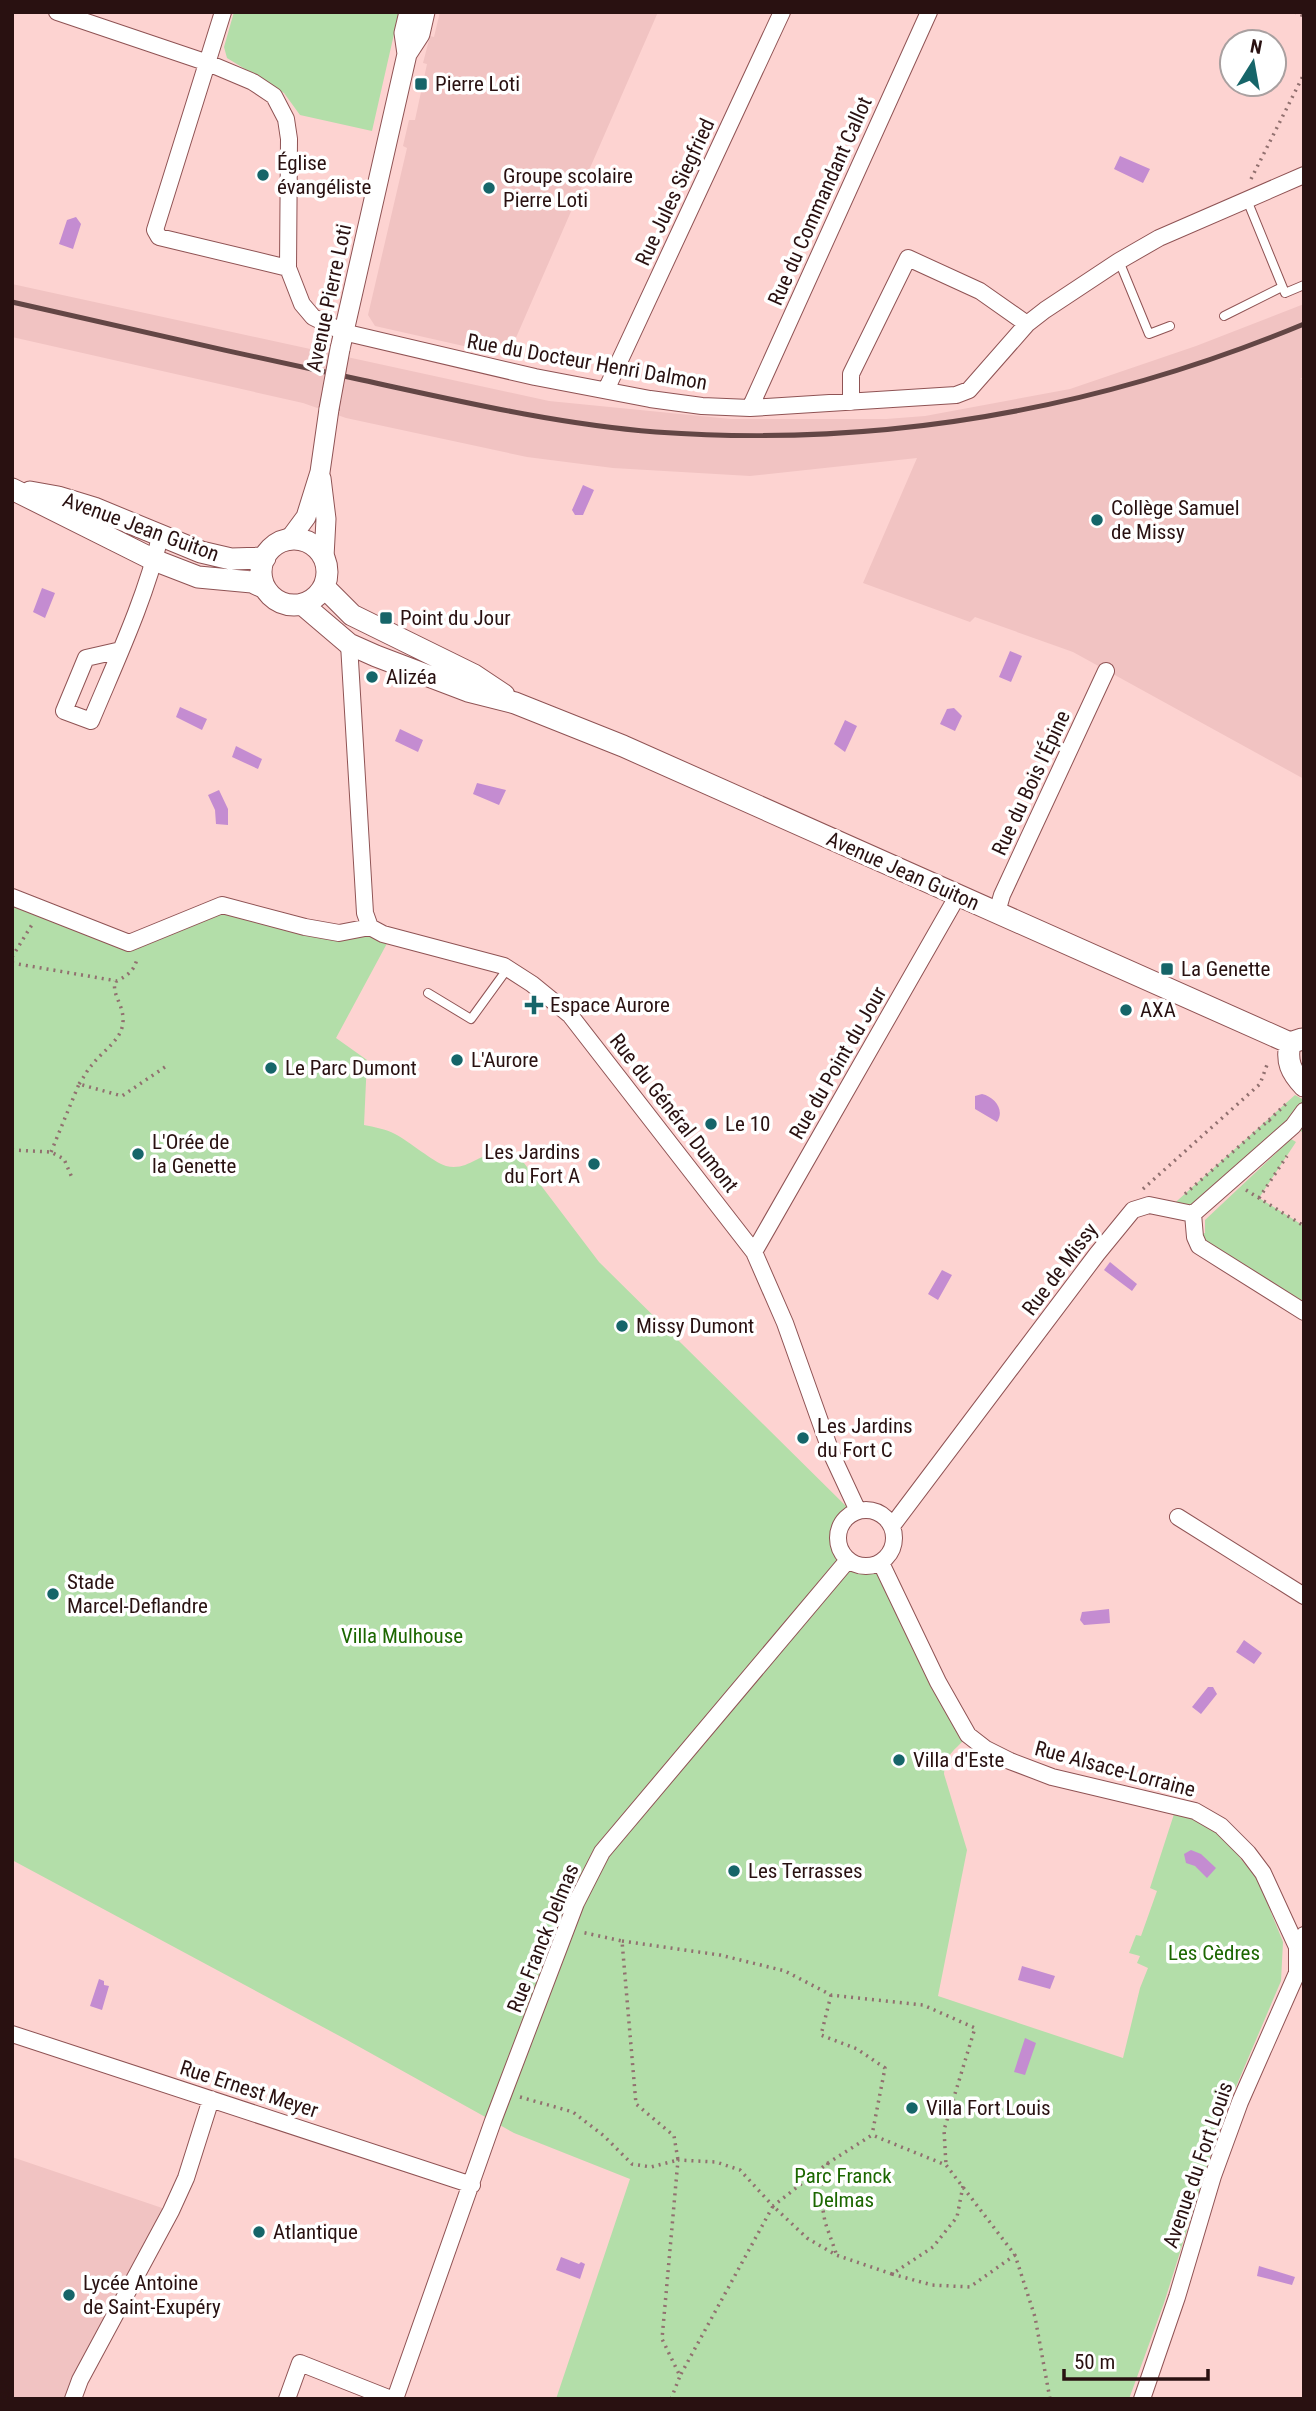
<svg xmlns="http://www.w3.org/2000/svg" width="1316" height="2411" font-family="'Roboto Condensed',sans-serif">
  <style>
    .built { fill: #f1c3c2 }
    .green { fill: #b3dea9 }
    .water { fill: #c48cd1 }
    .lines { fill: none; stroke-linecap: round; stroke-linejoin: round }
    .service-casing { stroke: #8f5354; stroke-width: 10 }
    .minor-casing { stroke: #8f5354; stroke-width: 18 }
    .tertiary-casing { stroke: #8f5354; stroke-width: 21 }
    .secondary-casing { stroke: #8f5354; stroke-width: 23 }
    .path { stroke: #91706f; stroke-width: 3.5; stroke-dasharray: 2 5; stroke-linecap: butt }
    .service { stroke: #fff; stroke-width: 8 }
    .minor { stroke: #fff; stroke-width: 16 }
    .tertiary { stroke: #fff; stroke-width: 19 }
    .secondary { stroke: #fff; stroke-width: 21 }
    .rail { stroke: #634645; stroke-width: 5 }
    .tertiary-bridge-casing { stroke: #8f5354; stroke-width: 21; stroke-linecap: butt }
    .tertiary-bridge { stroke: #fff; stroke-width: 19 }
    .poi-dot { fill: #166569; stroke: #fff; stroke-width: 2.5 }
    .labels { text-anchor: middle; stroke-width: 7; stroke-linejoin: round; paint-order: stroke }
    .poi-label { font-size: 21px; fill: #291111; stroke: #fff; text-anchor: start }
    .street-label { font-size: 21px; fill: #291111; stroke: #fff }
    .park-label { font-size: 21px; fill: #1c6700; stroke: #fff }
  </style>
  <rect width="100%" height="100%" fill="#fdd3d1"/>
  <path class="built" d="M440 12H658L508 356 375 326 368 315 407 148 403 146 409 120H415L427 64 423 63 430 36 434 37Z
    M12 284 549 401 731 419H886L925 416 1070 389 1196 346 1304 304V377L1300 379 1304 380V779L1073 652 975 617 970 622 863 583 917 458 750 476 613 468 527 457 346 418 303 403 12 337Z
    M12 2157 171 2211 73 2399H12Z"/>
  <path class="green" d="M234 12H399L372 131 300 115 284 93 227 58 224 47Z
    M20 900 129 942 222 905 391 936 336 1038 367 1060 364 1125C374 1127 386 1129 395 1134 409 1141 433 1162 446 1166 476 1173 484 1137 524 1163L599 1262 853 1513C821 1534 845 1576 881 1563L968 1735C956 1751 946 1751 944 1774L967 1850 938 1996 1123 2058 1140 1988 1148 1968 1137 1963 1140 1956 1129 1953 1136 1935 1141 1936 1157 1891 1150 1888 1175 1811 1198 1818 1220 1833 1258 1880 1283 1942 1281 1981 1221 2122 1164 2303 1129 2399H556L630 2179 514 2133 347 2040 12 1860V908Z
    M1295 1095 1304 1100V1133L1293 1127 1193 1214 1168 1209Z
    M1291 1139 1296 1142 1259 1198 1304 1226V1312L1195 1237 1205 1233V1220Z"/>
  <path class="water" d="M1120 156 1150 169 1143 183 1114 169Z
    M76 217 81 224 73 249 59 244 67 220Z
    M583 485 594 490 583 515H575L572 510Z
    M42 588 55 593 45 618 33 612Z
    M1010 651 1022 656 1011 682 999 677Z
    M180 707 207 719 202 730 176 717Z
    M954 708 962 716 955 731 940 724 947 709Z
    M845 720 857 726 845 752 834 744Z
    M400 729 423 740 418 752 395 741Z
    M236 746 262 759 258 769 232 757Z
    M477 783 506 790 499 805 473 794Z
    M219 790 228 809V825L216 824 215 810 208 795Z
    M982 1094C995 1097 1005 1110 997 1122L975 1109V1096Z
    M1110 1262 1137 1284 1132 1291 1104 1270Z
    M942 1270 952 1275 938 1300 928 1294Z
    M1109 1609 1110 1623 1084 1625 1080 1620 1082 1612Z
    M1244 1640 1262 1653 1254 1664 1236 1652Z
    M1208 1687H1213L1217 1694 1201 1714 1192 1707Z
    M1191 1850 1201 1854 1216 1868 1207 1878 1195 1866 1186 1863 1184 1854Z
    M1022 1966 1055 1976 1050 1989 1018 1980Z
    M99 1979 104 1981V1985L109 1986 102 2010 90 2006Z
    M1025 2038 1036 2043 1025 2075 1014 2072Z
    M561 2257 579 2264 581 2262 585 2264 580 2279 556 2270Z
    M1259 2266 1295 2277 1292 2285 1257 2276Z"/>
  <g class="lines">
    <g class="service-casing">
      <path id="service" d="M1247 200 1285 293 1304 285
        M1119 261 1149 334 1170 326
        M1224 316 1282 287
        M428 993 471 1019 508 968"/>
    </g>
    <g class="minor-casing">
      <path id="minor" d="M57 12 208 63 253 82 274 96 286 119 289 139 288 268 302 304 313 317 343 332 535 377 650 399 702 406 750 408 956 395 969 390 1027 324 1045 310 1119 261 1159 238 1304 175
        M223 12 155 230 159 237 288 268
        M606 390 782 12
        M851 402V374L908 258 980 291 1027 324
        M750 408 929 12
        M349 644 365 913 370 927 383 934 504 966 532 984 570 1015 754 1252 785 1323 832 1455 858 1511
        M121 650 86 658 64 711 91 721C116 661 145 600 160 537
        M12 897 129 943 222 905 305 927 339 933 370 927
        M997 912 1002 895 1106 671
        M1193 1214 1195 1237 1199 1246 1304 1312
        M1193 1214 1293 1126 1304 1111
        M754 1252 958 895
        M838 1538a28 28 0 1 1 56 0a28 28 0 1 1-56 0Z
        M1178 1517 1304 1596
        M892 1526 1097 1254 1133 1210 1149 1205 1193 1214
        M881 1563 938 1682 968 1735 986 1749 1010 1761 1052 1777 1195 1811 1221 1826 1248 1853 1263 1873 1297 1947 1304 1956
        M12 2034 472 2185
        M73 2399 80 2380 171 2211 186 2178 211 2099
        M287 2399 300 2363 391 2399
        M395 2399 493 2121 576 1903 602 1852 848 1560
        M1142 2399 1177 2297 1213 2176 1240 2102 1297 1973V1947L1304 1935"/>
    </g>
    <g class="tertiary-casing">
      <path id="tertiary" d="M407 54 404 33 409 12
        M340 349 407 54 420 34 425 12
        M321 478 326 519 324 557
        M289 540 306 517 320 472 329 409"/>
    </g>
    <g class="secondary-casing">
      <path id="secondary" d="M12 489 154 560 198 577 252 582 265 588
        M30 492 58 497 94 508 201 552 231 559 265 558
        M261 572a33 33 0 1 1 66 0a33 33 0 1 1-66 0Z
        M324 587 352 615 474 675 504 695
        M302 604 349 644 376 656 468 691 515 703 623 746 1290 1043
        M1302 1039 1290 1043C1286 1062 1291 1072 1304 1086"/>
    </g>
    <path class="path" d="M1294 12 1304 16
      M1251 179 1304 74
      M12 957 33 923
      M12 963 117 981C128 975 135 970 137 958
      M79 1084C84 1077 87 1070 92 1065 103 1050 124 1039 123 1019 123 1004 112 995 115 981
      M1269 1120 1288 1102
      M12 1150 51 1152 64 1159 73 1180
      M51 1152 79 1084 122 1096 165 1067
      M1143 1189 1260 1084 1268 1062
      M1246 1190 1304 1226
      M1185 1194 1269 1120 1271 1122
      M1259 1198 1287 1156
      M622 1941 720 1955 785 1971 831 1995 923 2005 975 2028 944 2130 946 2165
      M831 1995 821 2035 857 2049 885 2068 872 2135
      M520 2097 573 2112 604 2136 632 2164 651 2167 678 2160 674 2136 636 2104 622 1941 581 1932
      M828 2163 820 2192 825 2222 836 2253
      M892 2274 932 2285 970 2287 1015 2255
      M681 2374 773 2206 807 2238 836 2255 892 2274 933 2247 957 2217 963 2186
      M671 2399 680 2376 662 2339 678 2160 716 2162 740 2170 773 2206 828 2163 872 2135 946 2165 1015 2255 1035 2317 1050 2399"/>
    <use href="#service" class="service"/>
    <use href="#minor" class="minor"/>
    <use href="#tertiary" class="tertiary"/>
    <use href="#secondary" class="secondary"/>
    <path class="rail" d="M12 302C129 329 245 355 362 380 459 401 556 424 656 432 879 448 1097 410 1304 324"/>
    <g class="tertiary-bridge-casing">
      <path id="tertiary-bridge" d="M329 409 340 349"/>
    </g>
    <use href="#tertiary-bridge" class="tertiary-bridge"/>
  </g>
  <g class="poi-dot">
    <rect x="414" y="77" width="14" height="14" rx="3.5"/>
    <circle cx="263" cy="175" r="7"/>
    <circle cx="489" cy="188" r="7"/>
    <circle cx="1097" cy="520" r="7"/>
    <rect x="379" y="611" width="14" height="14" rx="3.5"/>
    <circle cx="372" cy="677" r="7"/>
    <rect x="1160" y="962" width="14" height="14" rx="3.5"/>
    <path d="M530.5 994.5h7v7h7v7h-7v7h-7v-7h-7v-7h7z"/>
    <circle cx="1126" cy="1010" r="7"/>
    <circle cx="457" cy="1060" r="7"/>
    <circle cx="271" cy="1068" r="7"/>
    <circle cx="711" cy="1124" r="7"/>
    <circle cx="138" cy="1154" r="7"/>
    <circle cx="594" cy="1164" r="7"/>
    <circle cx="622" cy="1326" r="7"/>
    <circle cx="803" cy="1438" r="7"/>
    <circle cx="53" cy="1594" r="7"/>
    <circle cx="899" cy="1760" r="7"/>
    <circle cx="734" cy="1871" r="7"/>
    <circle cx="912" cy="2108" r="7"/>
    <circle cx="259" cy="2232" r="7"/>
    <circle cx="69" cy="2295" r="7"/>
  </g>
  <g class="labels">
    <g class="poi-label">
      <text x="435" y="91">Pierre Loti</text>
      <text x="277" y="170">Église<tspan x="277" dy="24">évangéliste</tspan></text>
      <text x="503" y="183">Groupe scolaire<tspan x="503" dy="24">Pierre Loti</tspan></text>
      <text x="1111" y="515">Collège Samuel<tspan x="1111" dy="24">de Missy</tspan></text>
      <text x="400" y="625">Point du Jour</text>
      <text x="386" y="684">Alizéa</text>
      <text x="1181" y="976">La Genette</text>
      <text x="550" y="1012">Espace Aurore</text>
      <text x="1140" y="1017">AXA</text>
      <text x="471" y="1067">L'Aurore</text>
      <text x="285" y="1075">Le Parc Dumont</text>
      <text x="725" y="1131">Le 10</text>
      <text x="152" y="1149">L'Orée de<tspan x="152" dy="24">la Genette</tspan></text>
      <text x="580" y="1159" text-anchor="end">Les Jardins<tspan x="580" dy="24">du Fort A</tspan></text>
      <text x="636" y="1333">Missy Dumont</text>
      <text x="817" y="1433">Les Jardins<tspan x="817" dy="24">du Fort C</tspan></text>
      <text x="67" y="1589">Stade<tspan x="67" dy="24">Marcel-Deflandre</tspan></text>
      <text x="913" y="1767">Villa d'Este</text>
      <text x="748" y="1878">Les Terrasses</text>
      <text x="926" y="2115">Villa Fort Louis</text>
      <text x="273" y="2239">Atlantique</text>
      <text x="83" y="2290">Lycée Antoine<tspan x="83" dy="24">de Saint-Exupéry</tspan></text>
    </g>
    <g class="street-label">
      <text transform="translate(675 192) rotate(-65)" y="7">Rue Jules Siegfried</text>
      <text transform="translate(820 201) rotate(-66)" y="7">Rue du Commandant Callot</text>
      <text transform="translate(329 298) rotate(-78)" y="7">Avenue Pierre Loti</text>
      <text transform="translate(587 362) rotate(10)" y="7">Rue du Docteur Henri Dalmon</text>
      <text transform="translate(141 527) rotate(20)" y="7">Avenue Jean Guiton</text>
      <text transform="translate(1031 783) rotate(-65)" y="7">Rue du Bois l'Épine</text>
      <text transform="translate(903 871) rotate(24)" y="7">Avenue Jean Guiton</text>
      <text transform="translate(838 1063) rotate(-60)" y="7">Rue du Point du Jour</text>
      <text transform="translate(674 1113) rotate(52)" y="7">Rue du Général Dumont</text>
      <text transform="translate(1060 1269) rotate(-53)" y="7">Rue de Missy</text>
      <text transform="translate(1115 1769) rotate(15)" y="7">Rue Alsace-Lorraine</text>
      <text transform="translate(543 1938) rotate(-68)" y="7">Rue Franck Delmas</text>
      <text transform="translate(249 2089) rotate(18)" y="7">Rue Ernest Meyer</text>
      <text transform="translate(1198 2165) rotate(-71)" y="7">Avenue du Fort Louis</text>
    </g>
    <g class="park-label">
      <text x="402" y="1643">Villa Mulhouse</text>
      <text x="1214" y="1960">Les Cèdres</text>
      <text x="843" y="2183">Parc Franck<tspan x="843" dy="24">Delmas</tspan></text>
    </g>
  </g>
  <rect width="1316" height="2411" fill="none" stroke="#291111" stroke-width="28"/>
  <g transform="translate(1253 63) rotate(11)"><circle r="33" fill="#ffffff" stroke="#a9a0a0" stroke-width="2"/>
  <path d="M0-5L12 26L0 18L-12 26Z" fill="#166569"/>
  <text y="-10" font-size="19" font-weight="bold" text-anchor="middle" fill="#291111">N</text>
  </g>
  <path d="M1064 2369v10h144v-10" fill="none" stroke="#291111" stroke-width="3.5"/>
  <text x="1074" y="2369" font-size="21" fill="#291111" stroke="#ffffff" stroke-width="5" paint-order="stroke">50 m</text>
</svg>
